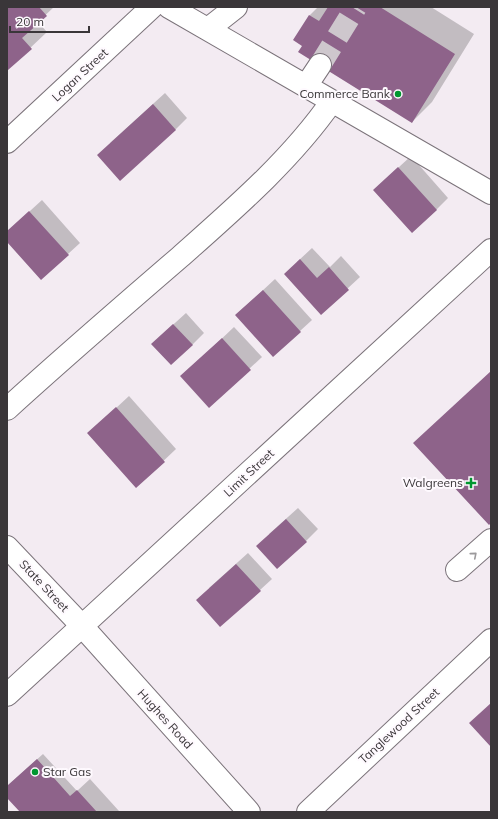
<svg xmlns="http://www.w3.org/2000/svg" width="498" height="819" font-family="Mulish,sans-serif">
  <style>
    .shadow { fill: #0003 }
    .building { fill: #8e638a }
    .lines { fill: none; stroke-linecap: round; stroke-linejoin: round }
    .minor-tunnel { stroke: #cec7cd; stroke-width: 22; stroke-dasharray: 22 11; stroke-linecap: butt }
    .minor-casing { stroke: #7b737a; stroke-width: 24 }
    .minor { stroke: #fff; stroke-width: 22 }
    .oneway { stroke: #9c9a9c }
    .poi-dot { fill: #009730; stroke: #fef9fe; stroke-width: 1.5 }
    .labels { text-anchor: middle; stroke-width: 4; stroke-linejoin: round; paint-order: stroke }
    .street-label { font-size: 12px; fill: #3a3639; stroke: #fef9fe }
    .poi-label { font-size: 12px; fill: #3a3639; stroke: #fef9fe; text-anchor: end }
  </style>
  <rect width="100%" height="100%" fill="#f3ebf2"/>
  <path class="shadow" d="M7 7H54L38 22 47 32 8 69Z
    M318 7H431L474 34 432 102 412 122 295 40 310 15Z
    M165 93 187 118 175 130 110 143Z
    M411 156 448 198 436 210 386 179Z
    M42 200 80 243 68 254 7 241V232Z
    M312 248 330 267 341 256 360 277 321 313 297 262Z
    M275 279 312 320 300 331 236 315Z
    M186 313 204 333 192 345 165 332Z
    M234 327 262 357 209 406 194 365Z
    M129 396 176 449 137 486 101 422Z
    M298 508 318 529 306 541 269 534Z
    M248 553 272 579 260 590 209 588Z
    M43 754 77 791 90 779 119 811 21 812 7 796V786Z"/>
  <path class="building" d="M7 7H39L47 16 22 38 32 49 8 70Z
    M328 7H380L455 54 412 123 298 52 302 46 293 40 309 15 319 21Z
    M153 104 176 130 120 181 97 155Z
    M398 167 437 210 412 233 373 190Z
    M29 211 69 255 41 280 7 242V231Z
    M300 259 317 278 329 267 349 290 321 315 284 274Z
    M263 290 301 332 273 357 235 315Z
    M173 324 193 345 171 365 151 344Z
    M222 338 251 370 209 408 180 376Z
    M491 371V523L489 525 413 443Z
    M116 407 165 462 136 488 87 433Z
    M286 519 307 542 277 569 256 546Z
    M236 564 261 591 220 627 196 600Z
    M491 703V747L469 723Z
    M37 759 70 796 77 790 97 812H20L7 798V786Z"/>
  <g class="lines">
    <path class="minor-tunnel" d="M320 65 356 7"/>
    <g class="minor-casing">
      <path id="minor" d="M169 7 491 193
        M208 29 236 7
        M306 86 320 65
        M7 142 152 7
        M7 409C64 357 122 307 180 257 234 209 291 160 332 101
        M7 547 82 626 249 812
        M457 570 491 540
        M7 695 491 250
        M308 812 491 640"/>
    </g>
    <use href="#minor" class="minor"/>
  </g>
  <defs><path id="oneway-chevron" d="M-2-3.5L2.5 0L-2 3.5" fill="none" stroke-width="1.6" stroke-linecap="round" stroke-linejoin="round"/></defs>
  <use class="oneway" href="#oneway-chevron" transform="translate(474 555) rotate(-41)"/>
  <g class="poi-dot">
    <circle cx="398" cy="94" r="4"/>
    <path d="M469 477h4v4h4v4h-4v4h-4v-4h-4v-4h4z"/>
    <circle cx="35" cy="772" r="4"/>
  </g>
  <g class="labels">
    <g class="street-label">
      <text transform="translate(80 75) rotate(-43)" y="4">Logan Street</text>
      <text transform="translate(249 473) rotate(-43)" y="4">Limit Street</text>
      <text transform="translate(44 586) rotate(47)" y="4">State Street</text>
      <text transform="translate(165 719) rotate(48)" y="4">Hughes Road</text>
      <text transform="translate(399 726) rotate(-43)" y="4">Tanglewood Street</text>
    </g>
    <g class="poi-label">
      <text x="390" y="98">Commerce Bank</text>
      <text x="463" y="487">Walgreens</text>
      <text x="43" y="776" text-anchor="start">Star Gas</text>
    </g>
  </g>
  <rect width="498" height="819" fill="none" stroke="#3a3639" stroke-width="16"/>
  <path d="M10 26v6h79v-6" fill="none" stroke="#3a3639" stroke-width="2"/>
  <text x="16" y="26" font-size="12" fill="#3a3639" stroke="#fef9fe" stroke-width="3" paint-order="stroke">20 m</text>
</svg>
